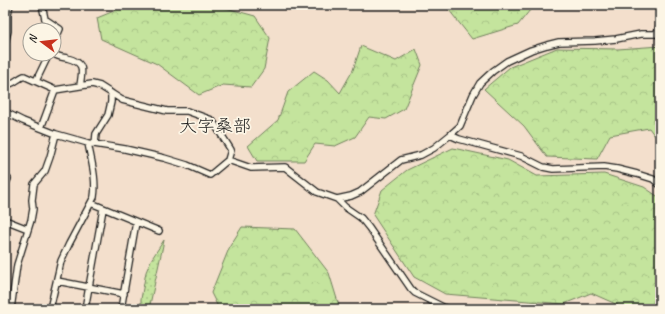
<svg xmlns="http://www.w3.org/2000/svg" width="665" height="314" font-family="Caveat,'Klee One',sans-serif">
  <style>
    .forest { fill: url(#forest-crowns); stroke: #70805c }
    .park { fill: url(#park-dots); stroke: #70805c }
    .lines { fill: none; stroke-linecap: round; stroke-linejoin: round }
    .minor-casing { stroke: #1c1c1c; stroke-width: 8 }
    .minor { stroke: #fcf5e5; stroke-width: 5.5 }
    .labels { text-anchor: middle; stroke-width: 3.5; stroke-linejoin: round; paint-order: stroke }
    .quarter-label { font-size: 18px; fill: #1c1c1c; stroke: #fcf5e5 }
  </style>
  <defs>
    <pattern id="forest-crowns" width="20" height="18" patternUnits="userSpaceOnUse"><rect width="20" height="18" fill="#c4e49d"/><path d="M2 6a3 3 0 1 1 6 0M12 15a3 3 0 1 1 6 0" fill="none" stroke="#a8c387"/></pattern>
    <pattern id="park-dots" width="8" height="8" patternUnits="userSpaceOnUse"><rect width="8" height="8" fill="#c4e49d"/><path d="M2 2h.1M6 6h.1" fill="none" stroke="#a8c387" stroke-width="1.8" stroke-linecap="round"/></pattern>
  </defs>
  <rect width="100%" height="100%" fill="#f3dfcc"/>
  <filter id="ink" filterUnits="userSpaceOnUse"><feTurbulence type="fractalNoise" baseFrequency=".025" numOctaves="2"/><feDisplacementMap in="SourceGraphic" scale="8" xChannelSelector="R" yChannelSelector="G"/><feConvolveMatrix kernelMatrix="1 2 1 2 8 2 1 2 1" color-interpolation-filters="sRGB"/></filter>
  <g filter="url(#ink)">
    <path class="forest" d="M117 5H215L255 16 270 38 264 69 251 87 223 85 199 95 157 64 101 39 97 18 114 11Z
      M445 5H534L518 25 472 39Z
      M361 46 396 61 416 49 422 65 404 109 386 119 369 117 355 137 335 146 315 144 304 161H257L248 146 278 120 288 92 314 71 328 80 340 93 353 70Z
      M660 46V143L649 128 610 135 597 159 547 157 524 126 484 89 510 67 557 48 618 49Z
      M453 148 508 160 537 176 604 174 644 187 660 198V309H617L618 305 591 293 564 304 445 294 414 277 373 215 382 190 407 170Z
      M242 227 295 229 329 273 340 309H220L217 305 211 293 230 246Z"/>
    <path class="park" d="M164 240 162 250 149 309H141V299L146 272 151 260Z"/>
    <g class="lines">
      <g class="minor-casing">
        <path id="minor" d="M42 5 45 19 60 29 54 43
          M656 34 660 25
          M5 43 8 31V14L10 5
          M54 54C58 57 62 57 67 58 86 63 82 70 80 86
          M5 81 10 84C16 82 19 78 24 76L55 90 92 84 100 86 122 100 167 111H187L212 120 231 150 228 160 210 175 187 165 164 158 125 149 88 143 56 134 23 121 5 112
          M36 81 49 54
          M41 128 55 90
          M450 135 459 139 521 156 543 167 553 169 604 167 617 169 637 174 653 179 660 185
          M95 144 96 134 108 115 111 102V93
          M228 160 251 168 285 167 317 192 337 199 345 207 361 218 369 228 411 289 415 293 447 309
          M5 178 8 179 5 185
          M337 199 351 196 360 192 401 160 421 155 434 148 450 135 460 126 473 95 480 83 493 71 507 61 531 50 547 45 559 42 595 41 616 39 641 34H660
          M91 203 159 231
          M5 220 28 229
          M57 281 124 294
          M11 309 17 265 31 220 33 209 32 200 34 184 45 171 50 157 56 134
          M50 309 61 261 69 244 94 197C97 179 91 160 88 143
          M85 309 103 209
          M121 309 136 222"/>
      </g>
      <use href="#minor" class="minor"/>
    </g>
  </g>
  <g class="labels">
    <g class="quarter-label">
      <text x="215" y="132">大字桑部</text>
    </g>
  </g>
  <rect width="665" height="314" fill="none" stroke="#fcf5e5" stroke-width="20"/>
  <rect x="10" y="10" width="645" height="294" fill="none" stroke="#1c1c1c" stroke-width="1.5" filter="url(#ink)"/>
  <g transform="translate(42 42) rotate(285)"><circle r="19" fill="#fcf5e5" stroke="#a29e95"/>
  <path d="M0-3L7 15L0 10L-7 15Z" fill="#c8321e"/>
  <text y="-6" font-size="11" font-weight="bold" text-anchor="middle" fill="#1c1c1c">N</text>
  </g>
</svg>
